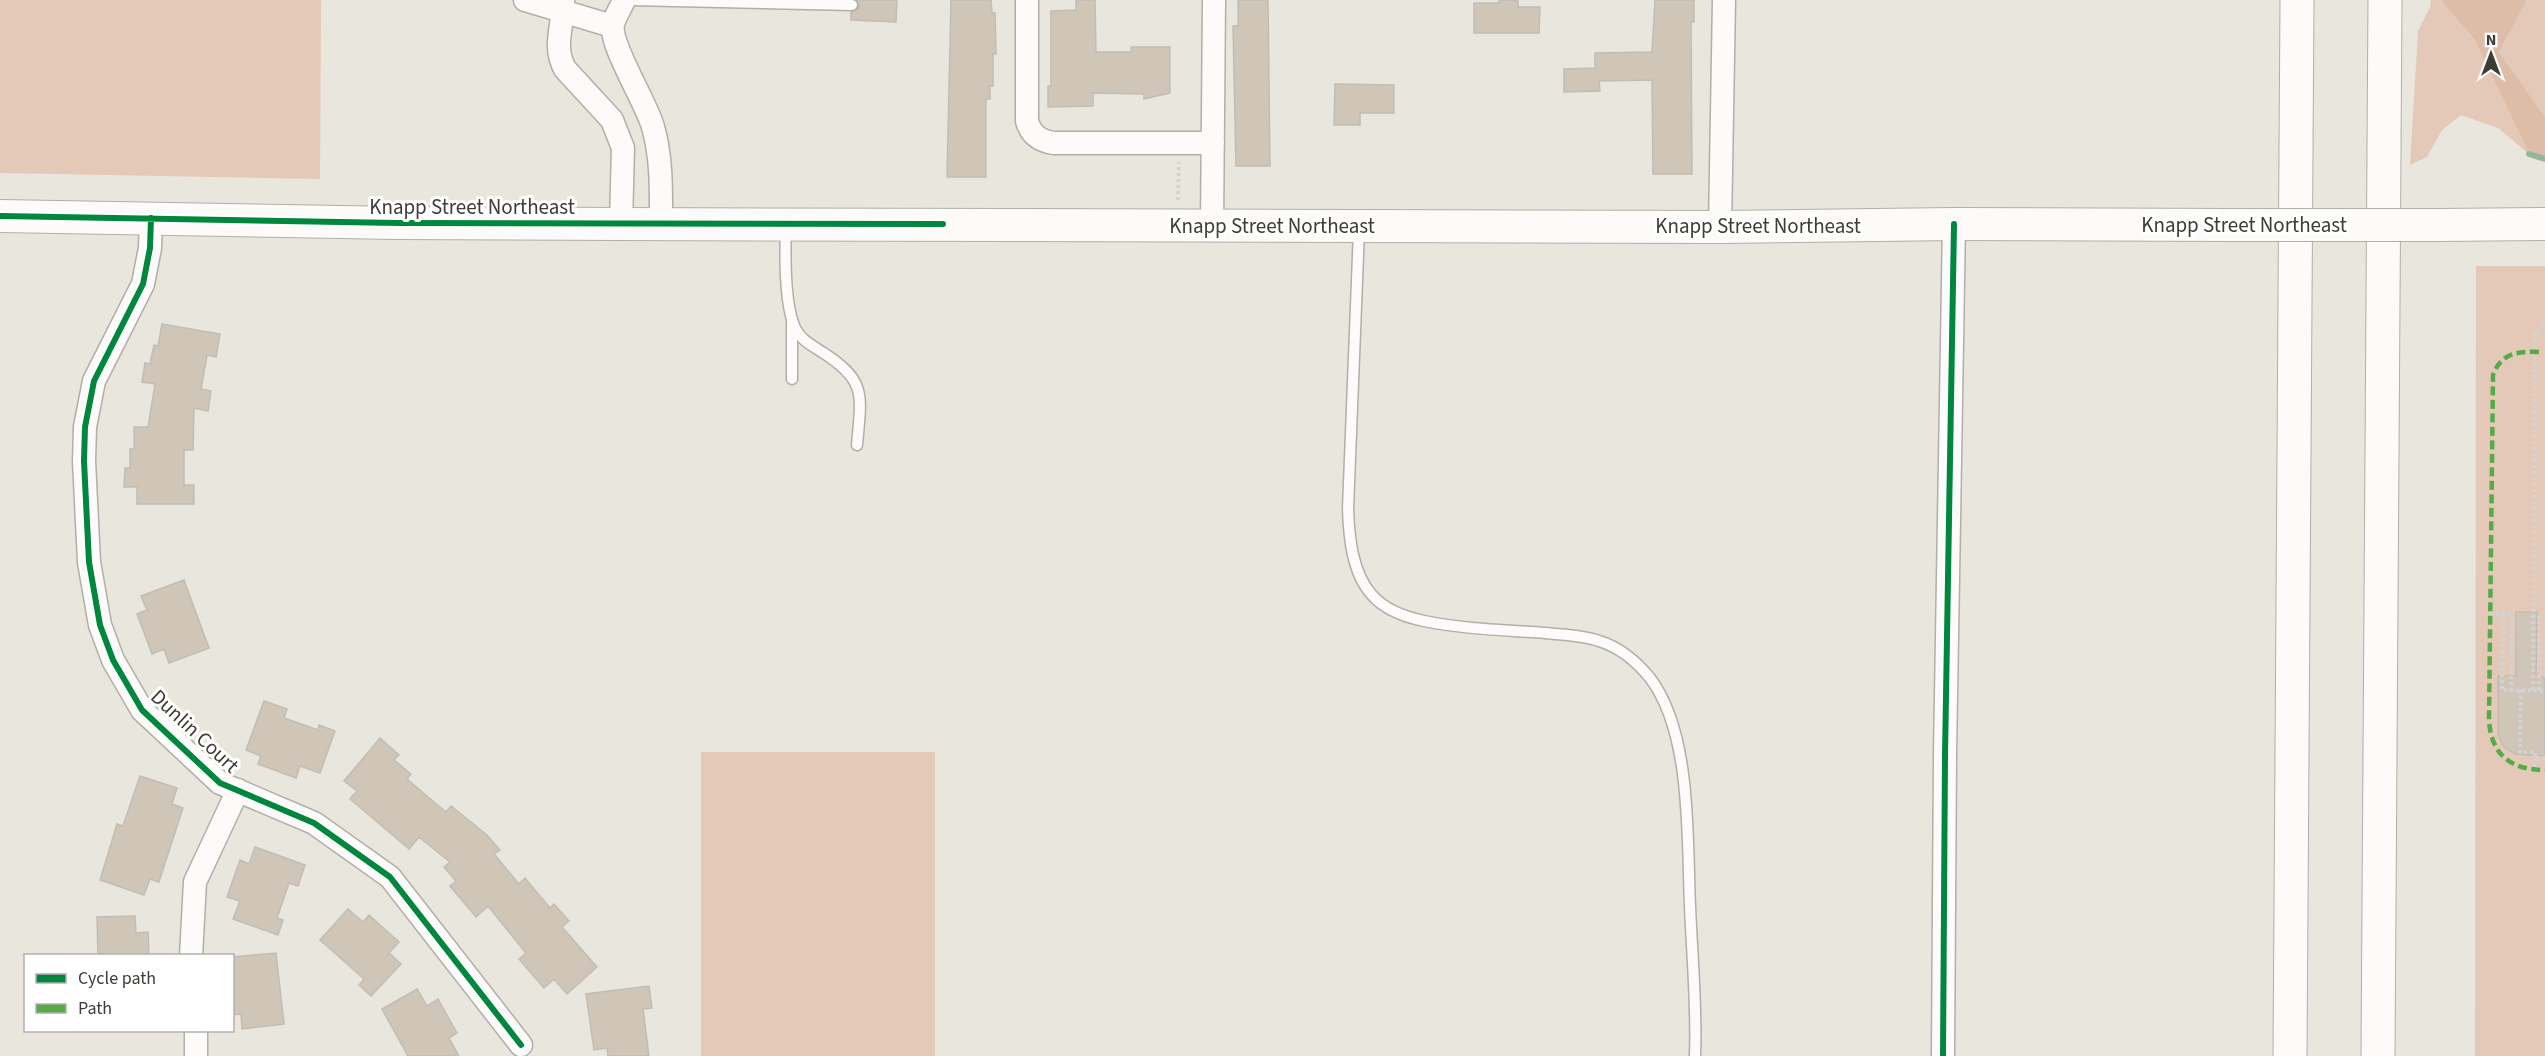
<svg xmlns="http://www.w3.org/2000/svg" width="2545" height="1056" font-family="'Source Sans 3',sans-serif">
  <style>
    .green { fill: #e4c9b8 }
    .forest { fill: #debda8 }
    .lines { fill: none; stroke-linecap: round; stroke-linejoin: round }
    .stream { stroke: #93b99a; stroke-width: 6 }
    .building { fill: #cfc6b8; stroke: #c0bdb6; stroke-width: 1.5 }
    .service-casing { stroke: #b0afa8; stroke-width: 13 }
    .minor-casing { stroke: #b0afa8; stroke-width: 25 }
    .secondary-casing { stroke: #b0afa8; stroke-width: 34 }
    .motorway-casing { stroke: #b0afa8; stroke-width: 35 }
    .path { stroke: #d4d3d1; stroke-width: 4; stroke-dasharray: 3 3; stroke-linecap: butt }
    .service { stroke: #fcfbfa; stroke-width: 10 }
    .minor { stroke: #fcfbfa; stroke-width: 22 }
    .secondary { stroke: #fcfbfa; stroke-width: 32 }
    .motorway { stroke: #fcfbfa; stroke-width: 33 }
    .secondary-bridge-casing { stroke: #b0afa8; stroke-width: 34; stroke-linecap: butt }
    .secondary-bridge { stroke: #fcfbfa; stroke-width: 32 }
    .quiet { stroke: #55ac45; stroke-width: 4.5; stroke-dasharray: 9 4.5; stroke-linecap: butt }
    .cycleway-casing { stroke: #fff; stroke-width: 10 }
    .cycleway { stroke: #00873e; stroke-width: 6 }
    .labels { text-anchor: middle; stroke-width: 6; stroke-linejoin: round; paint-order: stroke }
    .street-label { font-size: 21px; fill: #3d3c35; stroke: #fff }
  </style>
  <rect width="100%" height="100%" fill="#e8e6dd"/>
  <path class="green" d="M0 0H321L320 179 0 173Z
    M2431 0H2443V3L2475 40 2529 154 2498 128 2461 115 2442 130 2427 157 2410 165 2418 31 2430 7Z
    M2527 0H2545V117L2499 52Z
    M2476 266H2545V1056H2475Z
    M701 752H935V1056H701Z"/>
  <path class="forest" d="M2443 0H2527L2499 52 2545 117V159L2529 154 2475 40 2443 3Z"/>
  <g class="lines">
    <path class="stream" d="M2529 154 2545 159"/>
  </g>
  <path class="building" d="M857 0H897L896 22 851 20V12L859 8Z
    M951 0H991L992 13H995L996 54H993V86H990V99H986V177H947Z
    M1076 0H1095L1096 52H1131V47H1170V93L1144 99V94L1093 93V106L1048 107V86H1051V11L1076 10Z
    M1238 0H1268L1270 166H1236L1233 26H1238Z
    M1499 0H1518V7H1540L1539 33H1474V3H1499Z
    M1655 0H1694V22H1691L1692 174H1653L1652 80 1599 81 1600 91 1564 92V69L1595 68V53L1652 52Z
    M1335 84 1394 85V113H1360V125H1334Z
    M162 324 220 334 216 357 207 355 201 389 211 391 208 411 194 408 193 450H184V485H194V504H137V487H124L125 468H130V449H134V427H148L155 384 142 382 145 363 150 364 154 345 158 346Z
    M184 580 209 648 169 663 164 649 152 654 137 614 147 610 141 596Z
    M2516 612H2537L2536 676 2545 678V756L2515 754 2504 747 2498 734V676H2516Z
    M264 701 287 709 284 718 318 730 319 725 335 731 320 773 300 766 296 778 258 764 261 756 246 750Z
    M380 738 399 755 394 760 411 774 407 779 446 812 451 806 487 835 500 850 494 854 519 884 525 878 550 908 554 904 569 921 562 927 597 967 567 994 554 979 544 988 519 959 526 953 488 906 476 917 450 886 456 881 444 867 450 862 419 837 409 849 350 799 357 791 344 781Z
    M140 776 177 788 172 804 183 808 159 882 150 879 144 895 100 880 117 824 123 826Z
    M255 847 305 865 298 886 289 883 277 918 283 920 278 935 233 919 240 901 227 897 240 860 249 864Z
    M348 909 363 922 369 915 399 942 389 953 401 964 371 996 359 985 364 979 320 940Z
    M135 916 136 933 148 932 149 956H98L97 917Z
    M276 953 284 1024 242 1029 241 1014 232 1015V957Z
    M649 986 652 1008 643 1009 649 1056H608L607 1048 594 1050 586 994Z
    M417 989 427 1006 438 999 457 1033 449 1038 459 1056H408L382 1009Z"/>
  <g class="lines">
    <g class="service-casing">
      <path id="service" d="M630 0 852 5
        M786 227C785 254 784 303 795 328 800 339 811 345 822 352 868 381 861 396 857 445
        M1359 230 1348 509C1349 537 1352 573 1372 595 1384 609 1405 617 1424 621 1463 629 1505 630 1545 633 1563 635 1582 635 1599 641 1619 647 1637 662 1650 678 1692 733 1687 839 1690 906 1692 956 1697 1006 1695 1056
        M792 379V322"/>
    </g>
    <g class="minor-casing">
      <path id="minor" d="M525 0 612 26
        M563 0C564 25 552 46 565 69L612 120 623 148 621 224
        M624 0C621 8 614 17 613 25 609 44 647 104 653 127 662 158 661 192 661 224
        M1027 0V121C1031 135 1040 141 1054 143H1213
        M151 218 150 248 143 284 94 381 85 427 84 461 89 562 100 625 113 660 142 710 220 783 314 823 390 877 521 1045
        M1212 226 1214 0
        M1720 227 1724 0
        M191 956 195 882 238 790
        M196 1030V1056
        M1943 1056 1945 755 1954 224"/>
    </g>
    <g class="secondary-casing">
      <path id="secondary" d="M0 216 398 223 621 224 1720 227 1954 224 2235 225
        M2439 225 2545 224"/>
    </g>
    <g class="motorway-casing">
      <path id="motorway" d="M2290 1056 2297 0
        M2378 1056 2385 0"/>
    </g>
    <path class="path" d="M1178 200 1179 162
      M2490 614H2512L2511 690
      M2503 614 2502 690 2545 691
      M2521 690 2520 752H2535V758H2545
      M2533 690 2535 334 2545 324
      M2539 690V616
      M2535 758V770"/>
    <use href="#service" class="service"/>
    <use href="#minor" class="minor"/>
    <use href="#secondary" class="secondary"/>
    <use href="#motorway" class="motorway"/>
    <g class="secondary-bridge-casing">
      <path id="secondary-bridge" d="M2235 225H2439"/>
    </g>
    <use href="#secondary-bridge" class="secondary-bridge"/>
    <path class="quiet" d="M2539 352C2518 351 2501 353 2493 375L2489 720C2491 755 2511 770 2545 770"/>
    <g class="cycleway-casing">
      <path id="cycleway" d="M0 216 398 223 943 224
        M151 218 150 248 143 284 94 381 85 427 84 461 89 562 100 625 113 660 142 710 220 783 314 823 390 877 521 1045
        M1943 1056 1945 755 1954 224"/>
    </g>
    <use href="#cycleway" class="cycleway"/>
  </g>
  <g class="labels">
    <g class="street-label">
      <text x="472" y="214">Knapp Street Northeast</text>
      <text x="2244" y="232">Knapp Street Northeast</text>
      <text x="1272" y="233">Knapp Street Northeast</text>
      <text x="1758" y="233">Knapp Street Northeast</text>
      <text transform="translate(195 731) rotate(43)" y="7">Dunlin Court</text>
    </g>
  </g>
  <rect x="24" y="954" width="210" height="78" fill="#ffffff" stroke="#b1b1ae" stroke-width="1.5"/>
  <rect x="36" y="974" width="30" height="9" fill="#00873e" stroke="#b1b1ae" stroke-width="1.5"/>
  <text x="78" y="984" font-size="18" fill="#3d3c35">Cycle path</text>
  <rect x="36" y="1004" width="30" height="9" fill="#55ac45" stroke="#b1b1ae" stroke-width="1.5"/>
  <text x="78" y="1014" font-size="18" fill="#3d3c35">Path</text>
  <g transform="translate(2491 54)" stroke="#ffffff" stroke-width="4.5" paint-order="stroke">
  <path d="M0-4.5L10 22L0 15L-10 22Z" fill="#3d3c35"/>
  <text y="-9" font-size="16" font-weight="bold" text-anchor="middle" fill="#3d3c35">N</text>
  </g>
</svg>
